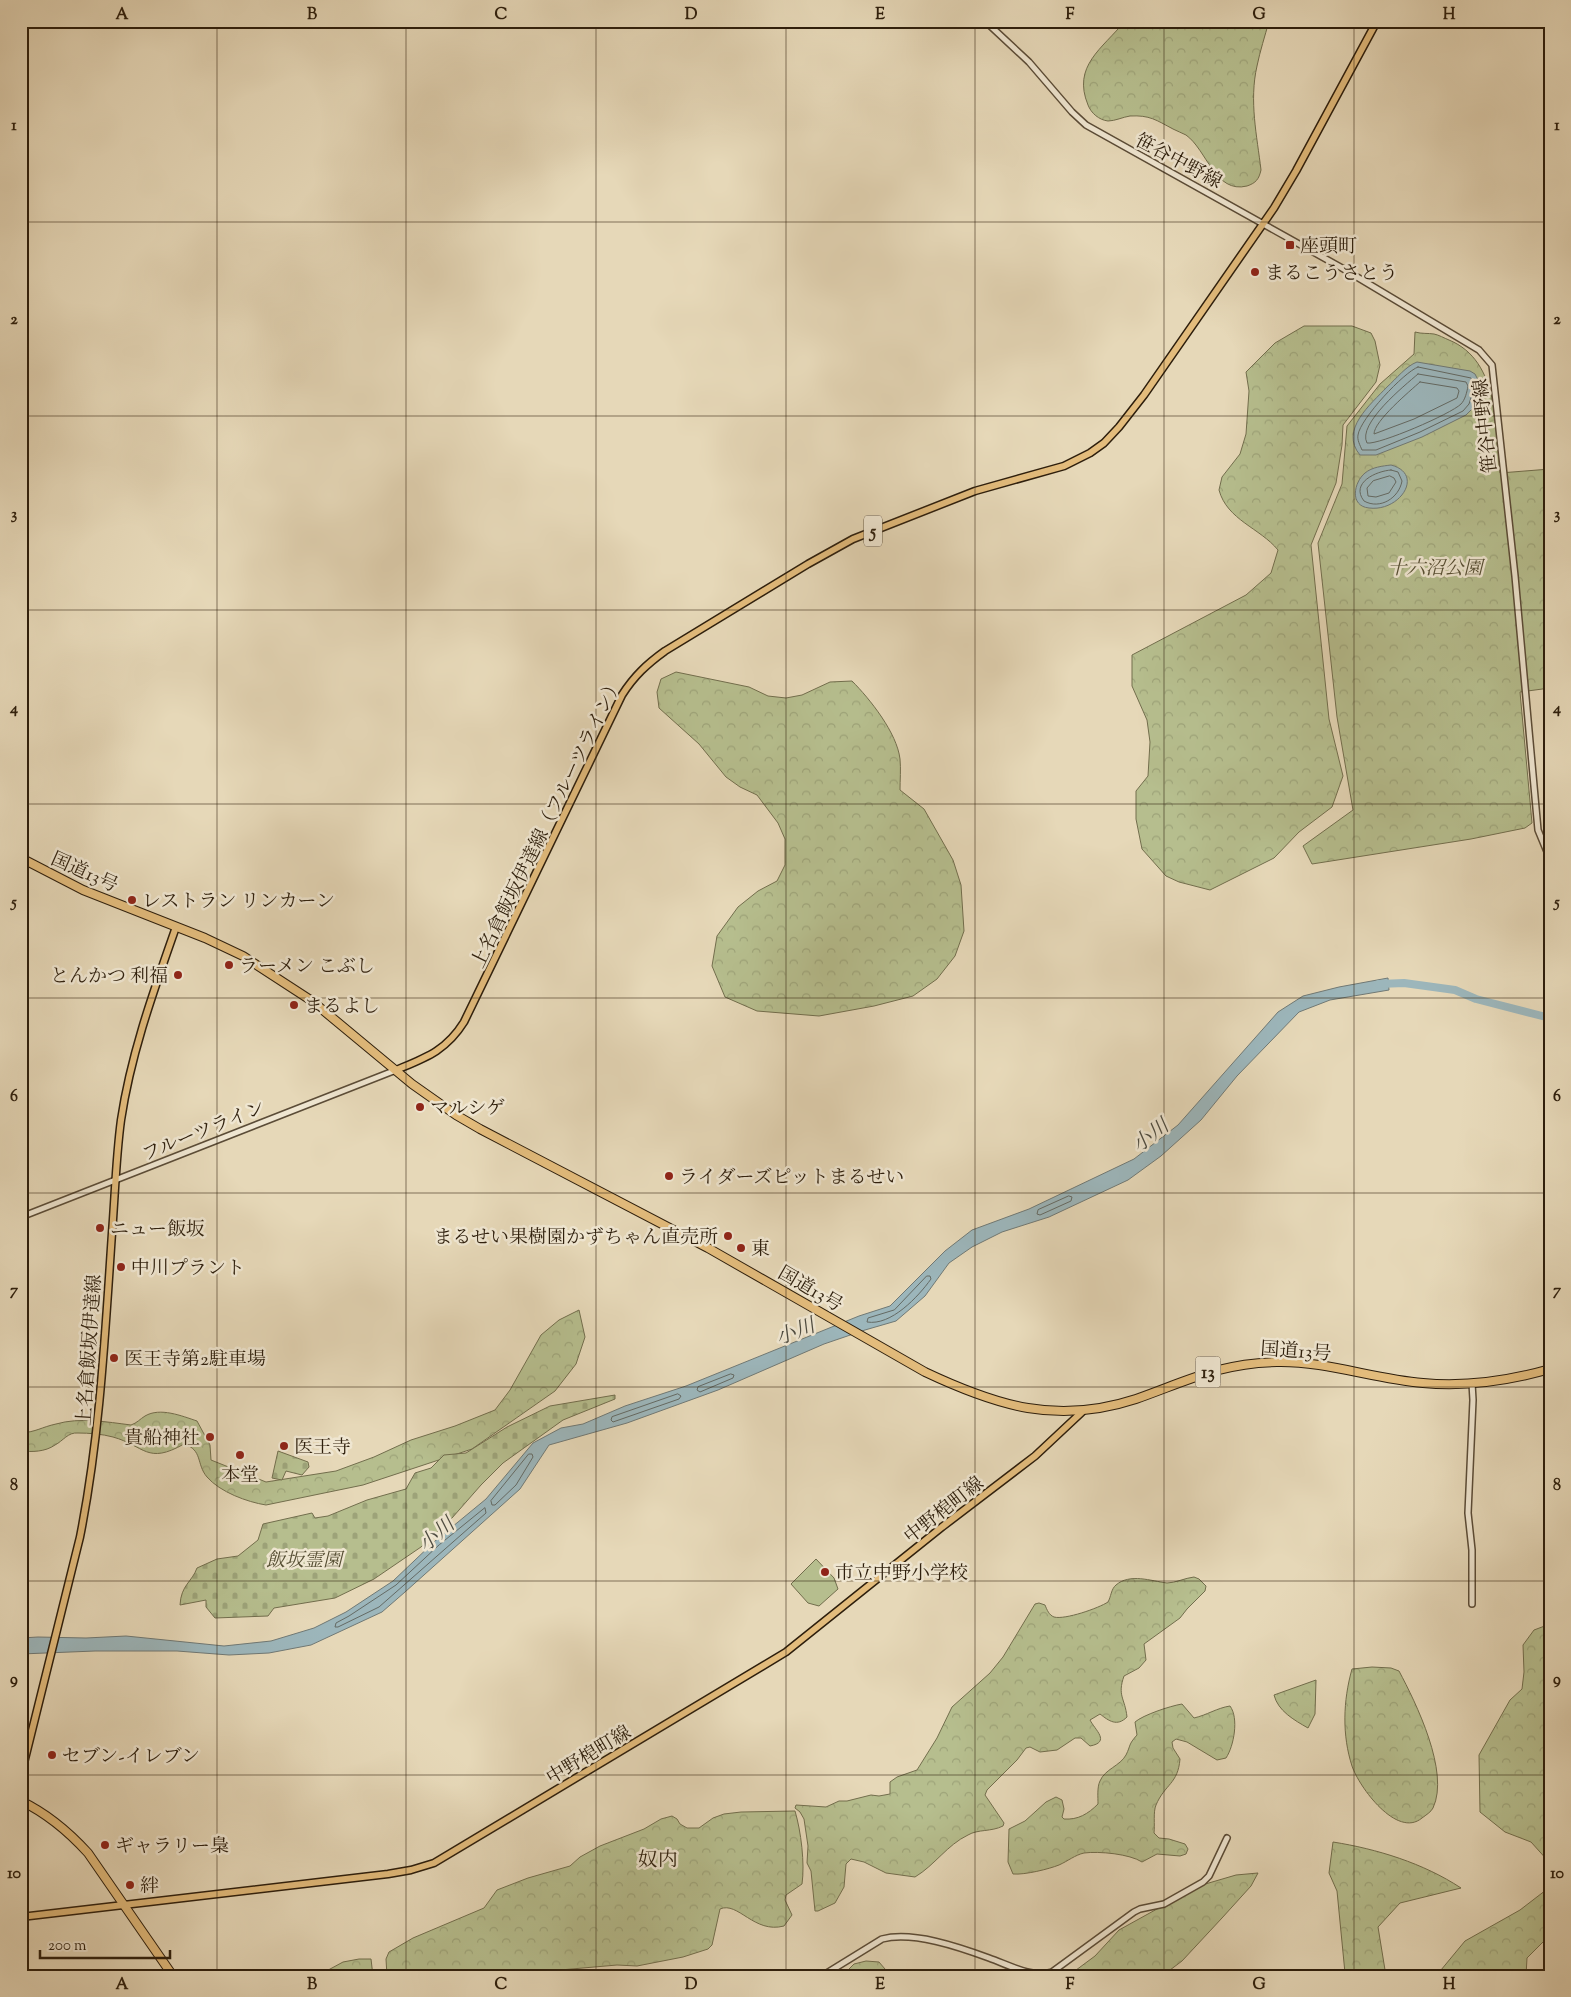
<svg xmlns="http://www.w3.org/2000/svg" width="1571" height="1997" font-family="'Sorts Mill Goudy','Noto Serif JP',serif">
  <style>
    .grass { fill: #b6be8e; stroke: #726e4d }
    .forest { fill: url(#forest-crowns); stroke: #726e4d }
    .cemetery { fill: url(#cemetery-stones); stroke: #726e4d }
    .water { fill: #9cb6bb; stroke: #707975 }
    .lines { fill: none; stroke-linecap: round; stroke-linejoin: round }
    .shore { stroke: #646a64; stroke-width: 1 }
    .river { stroke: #9cb6bb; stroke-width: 8 }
    .minor-casing { stroke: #5b4c37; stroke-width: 8 }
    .major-casing { stroke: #2d1e0c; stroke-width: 9 }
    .highway-casing { stroke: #2d1e0c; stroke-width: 10 }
    .minor { stroke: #efe6d1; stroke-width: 5 }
    .major { stroke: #e3bc7c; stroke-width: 6 }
    .highway { stroke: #e3bc7c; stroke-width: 8 }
    .grid { fill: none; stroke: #2d1e0c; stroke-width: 1; stroke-opacity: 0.55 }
    .poi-dot { fill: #8f2418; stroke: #efe6d1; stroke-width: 2 }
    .labels { text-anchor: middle; stroke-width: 5; stroke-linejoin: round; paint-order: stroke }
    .shield { fill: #efe6d1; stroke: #675a47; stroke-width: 1 }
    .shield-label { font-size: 18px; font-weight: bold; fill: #2d1e0c }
    .street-label { font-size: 19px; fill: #2d1e0c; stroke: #efe6d1 }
    .poi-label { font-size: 19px; fill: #2d1e0c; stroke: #efe6d1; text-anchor: start }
    .park-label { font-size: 19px; font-style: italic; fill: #564e33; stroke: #efe6d1 }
    .water-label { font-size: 20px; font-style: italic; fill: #4e4c41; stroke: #efe6d1 }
    .neighbourhood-label { font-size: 20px; fill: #2d1e0c; stroke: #efe6d1 }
    .neatline { fill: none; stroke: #2d1e0c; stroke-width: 2 }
    .grid-label { font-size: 16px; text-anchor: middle; font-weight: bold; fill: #2d1e0c }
  </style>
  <defs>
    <pattern id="forest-crowns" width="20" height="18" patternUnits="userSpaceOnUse" patternTransform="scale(1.25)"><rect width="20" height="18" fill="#b6be8e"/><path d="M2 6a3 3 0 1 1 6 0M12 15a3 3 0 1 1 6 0" fill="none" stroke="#9da379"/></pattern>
    <pattern id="cemetery-stones" width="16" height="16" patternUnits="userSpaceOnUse" patternTransform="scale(1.25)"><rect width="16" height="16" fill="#b6be8e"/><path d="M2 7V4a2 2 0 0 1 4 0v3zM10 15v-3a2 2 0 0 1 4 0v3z" fill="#9da379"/></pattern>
  </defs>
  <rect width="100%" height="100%" fill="#e6d8b8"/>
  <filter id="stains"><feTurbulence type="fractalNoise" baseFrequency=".004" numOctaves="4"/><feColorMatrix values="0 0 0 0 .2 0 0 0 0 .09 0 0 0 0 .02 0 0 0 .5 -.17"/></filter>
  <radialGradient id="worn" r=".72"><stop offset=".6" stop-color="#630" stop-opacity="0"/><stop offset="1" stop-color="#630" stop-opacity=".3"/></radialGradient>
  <path class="grass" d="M816 1559 834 1578 838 1589 819 1606 808 1603 791 1584Z"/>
  <path class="forest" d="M1125 21H1269C1265 36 1260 51 1257 66 1249 101 1257 136 1261 170 1259 179 1256 183 1247 186 1215 194 1207 150 1186 135 1182 133 1177 131 1173 129 1156 120 1150 115 1130 116 1123 117 1115 121 1108 121 1099 120 1091 113 1088 105 1072 66 1102 49 1125 21Z
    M1304 326H1352L1371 333 1375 341 1380 365 1376 382 1343 425 1342 445 1336 483 1311 545 1329 719 1343 776 1332 807 1299 832 1274 858 1210 890 1179 882 1166 876 1142 849 1136 819V791L1148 776 1150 742 1147 720 1132 686V655L1246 595 1271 573 1278 550C1260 528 1227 520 1219 490L1222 477 1240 454 1246 434 1249 391 1246 372 1275 343Z
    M1415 332C1422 334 1428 333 1434 334 1439 335 1444 338 1449 340 1500 361 1495 428 1500 473L1550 469V688L1520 692 1532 823 1525 828 1471 839 1312 864 1303 846 1353 810 1337 717 1318 543 1342 484 1347 426 1380 384 1414 354Z
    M676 672 749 687 768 696 786 698 802 695 830 682 852 681C870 699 897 733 900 759 901 769 900 780 900 790L924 809 953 860 961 885 964 931 955 956 937 979 913 996 874 1006 819 1016 757 1011 725 997 712 966 717 936 738 907 758 891 777 881 785 865V839L778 823 757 795 740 787 726 777 699 744 659 708 657 692 661 679Z
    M579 1310 585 1337 576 1364 555 1391 472 1449 363 1485 266 1505C247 1502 220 1492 207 1477 196 1464 203 1450 184 1444 147 1465 145 1446 113 1437 102 1434 89 1433 78 1433 68 1432 63 1441 55 1445 45 1452 32 1452 21 1451V1433C36 1432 42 1427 56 1424 80 1417 107 1422 131 1425 137 1423 140 1419 145 1416 160 1407 182 1416 197 1421L210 1445 211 1460 266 1482 336 1471 374 1457 411 1440 455 1426 495 1410 510 1390 541 1335 559 1320Z
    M1194 1577 1199 1579 1206 1586 1205 1591 1187 1609 1180 1618 1144 1644 1146 1660 1139 1668 1124 1676C1117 1696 1125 1698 1127 1717 1117 1727 1109 1721 1100 1714L1090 1720C1095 1730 1111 1742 1090 1746L1081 1738H1075L1057 1750 1040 1752 1030 1747 1026 1748 1017 1760 987 1790 985 1795 1004 1823 1003 1826C991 1832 978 1829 968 1835 947 1845 935 1865 915 1877L886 1873 864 1862 851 1859 846 1864 844 1887 835 1903 818 1911H815L811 1871 807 1863 808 1846 804 1819 800 1812 795 1808 796 1805 826 1807 839 1801H847L871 1795 879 1796 890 1794V1782L897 1777 917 1770 937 1738 952 1707 990 1673 1003 1657 1035 1604 1039 1603 1045 1605C1047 1610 1049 1615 1054 1617 1065 1620 1099 1608 1108 1602 1111 1597 1111 1589 1116 1585 1130 1573 1151 1581 1167 1583 1175 1583 1185 1578 1194 1577Z
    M1550 1624V1938L1546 1939 1527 1958 1526 1976H1436L1465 1941 1520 1910 1546 1890 1549 1862 1531 1842 1505 1832 1480 1812 1479 1755 1510 1700 1522 1689 1524 1672 1523 1645 1534 1630Z
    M1372 1667 1391 1668 1399 1671C1416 1703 1450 1772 1433 1808 1431 1812 1426 1815 1422 1818 1397 1839 1359 1787 1352 1766 1342 1735 1343 1701 1352 1669Z
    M1316 1680 1315 1714 1308 1728C1294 1720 1278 1711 1274 1695Z
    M1182 1704 1194 1718C1207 1715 1217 1708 1230 1706 1239 1718 1234 1746 1226 1758L1217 1760 1187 1742 1176 1739 1172 1742 1173 1748 1180 1759C1178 1784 1165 1784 1156 1805 1153 1812 1155 1825 1154 1833L1159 1838 1169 1839 1185 1844 1188 1849 1186 1854 1180 1856 1157 1854 1142 1862C1130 1854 1099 1851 1084 1853 1075 1855 1068 1861 1059 1865 1049 1869 1025 1875 1013 1874L1008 1862 1009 1829 1025 1821 1046 1802 1056 1797 1062 1800 1064 1809 1062 1817 1064 1819C1078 1820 1088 1814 1098 1804 1098 1797 1097 1787 1100 1781 1105 1769 1120 1766 1126 1755 1131 1745 1128 1745 1137 1735L1135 1722C1143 1715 1170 1706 1182 1704Z
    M795 1811C801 1831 805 1864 802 1884L786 1895 785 1900 792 1915 784 1926C754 1934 738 1901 720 1909L712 1945 708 1949 683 1957 637 1966 617 1965 560 1970 543 1976H387L386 1959 389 1952 413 1938 484 1908 497 1890 528 1878 570 1866 580 1857 600 1846 644 1829 661 1819 672 1816 677 1819 680 1824 687 1828H699L713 1818 724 1814 741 1812Z
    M1333 1842C1377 1849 1423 1863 1461 1888L1400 1903 1378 1927 1386 1976H1346L1345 1973 1337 1891 1329 1873Z
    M1258 1873 1251 1886 1222 1918 1182 1961 1162 1976H1068L1095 1956 1119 1930 1166 1904 1202 1885 1236 1875Z
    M359 1959H371L373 1976H312L319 1975 343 1962Z
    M866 1961 879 1962 891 1976H842L854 1964Z"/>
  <path class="cemetery" d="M615 1395V1399L563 1420 503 1463 481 1485 452 1518 421 1547 374 1579 335 1598 274 1608 268 1616 215 1618 206 1607V1600L180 1605C181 1585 192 1582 197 1568L217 1559 238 1556 258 1540 263 1524 312 1513 315 1518 328 1516 367 1500 406 1489 415 1473 431 1468 444 1455 466 1453 507 1427 550 1406Z
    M278 1451 308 1462 309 1467 302 1475 286 1471 282 1480 272 1478Z"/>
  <path class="water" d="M1417 362 1470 371 1475 374 1480 384 1474 407 1466 415 1422 437 1376 455H1360C1339 430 1371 404 1387 387 1396 379 1406 366 1417 362Z
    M1391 465C1425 474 1400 512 1369 508 1349 506 1354 482 1365 473 1372 467 1383 466 1391 465Z
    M1388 978 1389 990 1330 1000 1299 1012 1237 1076 1201 1120 1161 1156 1128 1180 1049 1217 1002 1232 972 1247 949 1263 925 1296 896 1321 865 1330 824 1344 718 1390 627 1423 549 1445 520 1489 405 1592 382 1612 311 1645 269 1653 229 1655 177 1651H95L21 1654V1638L38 1637 86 1638 126 1636 224 1646 271 1641 314 1628 346 1612 393 1581 435 1541 486 1499 533 1443 561 1428 583 1424 625 1406 686 1386 859 1316 890 1306 945 1251 972 1230 1029 1209 1134 1159 1178 1125 1278 1012 1303 996 1339 987Z"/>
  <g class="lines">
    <path class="shore" d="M1418 367 1471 378 1475 385 1469 404 1463 411 1420 432 1376 450H1362C1360 445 1357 440 1358 435 1360 419 1404 372 1418 367Z
      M1418 374 1466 382 1468 386C1467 392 1465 400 1461 404 1451 414 1379 445 1367 443 1357 424 1404 386 1418 374Z
      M1420 382 1457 388 1459 391 1457 398 1414 419 1374 434C1374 421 1410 391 1420 382Z
      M1391 470 1398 472 1402 481C1399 498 1380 510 1364 501 1350 483 1376 471 1391 470Z
      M1390 476 1394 478 1396 482 1389 493 1376 497 1368 496 1367 488 1373 481Z
      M1069 1196 1072 1197 1071 1201 1040 1215 1037 1214 1038 1210Z
      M927 1276H930L931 1279C918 1297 891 1326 867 1322L868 1318 894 1310Z
      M731 1374 734 1375 733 1378 700 1392 697 1390 698 1387Z
      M678 1394 681 1396 679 1399 613 1422 611 1420 612 1417Z
      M529 1454H532L533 1457 516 1485 495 1505H492L491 1501Z
      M485 1508 486 1513 379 1607 338 1627H335L336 1623 349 1616 396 1585 439 1545Z"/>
    <path class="river" d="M1379 984 1404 983 1455 990 1476 999 1550 1018"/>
    <g class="minor-casing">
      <path id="minor" d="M985 21 1029 62 1072 112 1086 125 1342 268 1479 350 1492 365 1515 576 1538 830 1550 859
        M21 1217 396 1070
        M1472 1383 1473 1400 1468 1513 1472 1550V1604
        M822 1976 882 1939C913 1931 959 1947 989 1958 1009 1965 1031 1978 1052 1972L1134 1912 1140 1909 1164 1904 1203 1882 1209 1876 1227 1838"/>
    </g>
    <g class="major-casing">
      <path id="major" d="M396 1070C425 1058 446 1051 464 1022L622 695C634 676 647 664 665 651L808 564 853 539 975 491 1064 466 1090 453 1104 443 1119 427 1144 395 1274 208 1296 171 1377 21
        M21 1775 80 1537C100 1436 105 1335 112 1233 115 1195 116 1157 121 1120 131 1053 154 990 176 927
        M21 1917 388 1874 411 1870 434 1863 786 1652 942 1527 1035 1456 1082 1412"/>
    </g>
    <g class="highway-casing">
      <path id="highway" d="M21 858 83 890 205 938 243 956 312 1001 412 1084 456 1115 480 1129 708 1248 925 1372C997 1406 1057 1425 1136 1399 1187 1381 1220 1363 1277 1362 1326 1361 1374 1379 1423 1383 1466 1387 1508 1381 1550 1369
        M21 1801C48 1814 68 1831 88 1853L173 1976"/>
    </g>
    <use href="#minor" class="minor"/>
    <use href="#major" class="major"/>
    <use href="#highway" class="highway"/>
  </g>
  <path class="grid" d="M217 21V1976M406 21V1976M596 21V1976M786 21V1976M975 21V1976M1164 21V1976M1354 21V1976M21 222H1550M21 416H1550M21 610H1550M21 804H1550M21 998H1550M21 1193H1550M21 1387H1550M21 1581H1550M21 1775H1550"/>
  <g class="poi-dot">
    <rect x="1285" y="240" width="10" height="10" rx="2.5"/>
    <circle cx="1255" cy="272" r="5"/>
    <circle cx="132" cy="900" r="5"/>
    <circle cx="229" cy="965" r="5"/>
    <circle cx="178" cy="975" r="5"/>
    <circle cx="294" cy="1005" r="5"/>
    <circle cx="420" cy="1107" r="5"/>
    <circle cx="669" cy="1176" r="5"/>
    <circle cx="100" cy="1228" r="5"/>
    <circle cx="728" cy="1236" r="5"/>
    <circle cx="741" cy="1248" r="5"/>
    <circle cx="121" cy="1267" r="5"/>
    <circle cx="114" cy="1358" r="5"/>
    <circle cx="210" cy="1437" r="5"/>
    <circle cx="284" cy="1446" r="5"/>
    <circle cx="240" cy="1455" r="5"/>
    <circle cx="825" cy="1572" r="5"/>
    <circle cx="52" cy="1755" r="5"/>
    <circle cx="105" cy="1845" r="5"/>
    <circle cx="130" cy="1885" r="5"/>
  </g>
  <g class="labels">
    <g class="shield">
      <rect x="864" y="515.5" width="18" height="31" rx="4"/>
      <rect x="1195.5" y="1356.5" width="25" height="31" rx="4"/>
    </g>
    <g class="shield-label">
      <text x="873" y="537">5</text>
      <text x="1208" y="1378">13</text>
    </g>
    <g class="street-label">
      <text transform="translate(1179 160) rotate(28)" y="7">笹谷中野線</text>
      <text transform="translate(1484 426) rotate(-96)" y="7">笹谷中野線</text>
      <text transform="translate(546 822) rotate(-64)" y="7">上名倉飯坂伊達線（フルーツライン）</text>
      <text transform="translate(85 871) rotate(24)" y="7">国道13号</text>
      <text transform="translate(203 1130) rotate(-22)" y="7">フルーツライン</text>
      <text transform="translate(811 1288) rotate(30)" y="7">国道13号</text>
      <text transform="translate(88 1350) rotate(-86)" y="7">上名倉飯坂伊達線</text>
      <text transform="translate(1296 1350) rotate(4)" y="7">国道13号</text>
      <text transform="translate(943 1509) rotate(-38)" y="7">中野梍町線</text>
      <text transform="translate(588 1754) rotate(-31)" y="7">中野梍町線</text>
    </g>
    <g class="poi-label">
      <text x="1300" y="252">座頭町</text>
      <text x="1265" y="279">まるこうさとう</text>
      <text x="142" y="907">レストラン リンカーン</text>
      <text x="239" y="972">ラーメン こぶし</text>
      <text x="168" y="982" text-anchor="end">とんかつ 利福</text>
      <text x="304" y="1012">まるよし</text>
      <text x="430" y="1114">マルシゲ</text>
      <text x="679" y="1183">ライダーズピットまるせい</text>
      <text x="110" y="1235">ニュー飯坂</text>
      <text x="718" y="1243" text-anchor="end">まるせい果樹園かずちゃん直売所</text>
      <text x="751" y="1255">東</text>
      <text x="131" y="1274">中川プラント</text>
      <text x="124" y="1365">医王寺第2駐車場</text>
      <text x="200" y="1444" text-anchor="end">貴船神社</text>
      <text x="294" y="1453">医王寺</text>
      <text x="240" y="1481" text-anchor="middle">本堂</text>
      <text x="835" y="1579">市立中野小学校</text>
      <text x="62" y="1762">セブン-イレブン</text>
      <text x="115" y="1852">ギャラリー梟</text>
      <text x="140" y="1892">絆</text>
    </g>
    <g class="park-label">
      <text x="1435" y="574">十六沼公園</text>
      <text x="304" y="1566">飯坂霊園</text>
    </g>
    <g class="water-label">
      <text transform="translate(1150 1135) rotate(-38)" y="7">小川</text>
      <text transform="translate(795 1331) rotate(-21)" y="7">小川</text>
      <text transform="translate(436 1534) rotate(-41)" y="7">小川</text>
    </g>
    <g class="neighbourhood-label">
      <text x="658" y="1866">奴内</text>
    </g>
  </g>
  <rect width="1571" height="1997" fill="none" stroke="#e6d8b8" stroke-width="55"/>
  <path d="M40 1950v8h130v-8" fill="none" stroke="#2d1e0c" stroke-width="2.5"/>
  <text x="48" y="1950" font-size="15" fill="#2d1e0c" stroke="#efe6d1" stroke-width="4" paint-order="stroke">200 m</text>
  <rect x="28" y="28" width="1516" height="1942" class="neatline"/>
  <g class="grid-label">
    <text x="122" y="19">A</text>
    <text x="312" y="19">B</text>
    <text x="501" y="19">C</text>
    <text x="691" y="19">D</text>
    <text x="880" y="19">E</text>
    <text x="1070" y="19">F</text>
    <text x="1259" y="19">G</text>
    <text x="1449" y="19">H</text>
    <text x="14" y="130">1</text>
    <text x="1557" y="130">1</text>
    <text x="14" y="324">2</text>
    <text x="1557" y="324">2</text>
    <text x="14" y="519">3</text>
    <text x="1557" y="519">3</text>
    <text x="14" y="713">4</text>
    <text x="1557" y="713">4</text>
    <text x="14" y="907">5</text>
    <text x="1557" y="907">5</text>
    <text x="14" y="1101">6</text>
    <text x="1557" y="1101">6</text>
    <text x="14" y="1295">7</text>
    <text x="1557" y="1295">7</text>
    <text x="14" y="1490">8</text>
    <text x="1557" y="1490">8</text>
    <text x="14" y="1684">9</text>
    <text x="1557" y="1684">9</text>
    <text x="14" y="1878">10</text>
    <text x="1557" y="1878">10</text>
    <text x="122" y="1989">A</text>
    <text x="312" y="1989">B</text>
    <text x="501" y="1989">C</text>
    <text x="691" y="1989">D</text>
    <text x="880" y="1989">E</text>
    <text x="1070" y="1989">F</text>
    <text x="1259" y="1989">G</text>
    <text x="1449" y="1989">H</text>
  </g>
  <rect width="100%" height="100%" filter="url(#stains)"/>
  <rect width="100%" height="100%" fill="url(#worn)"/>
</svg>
